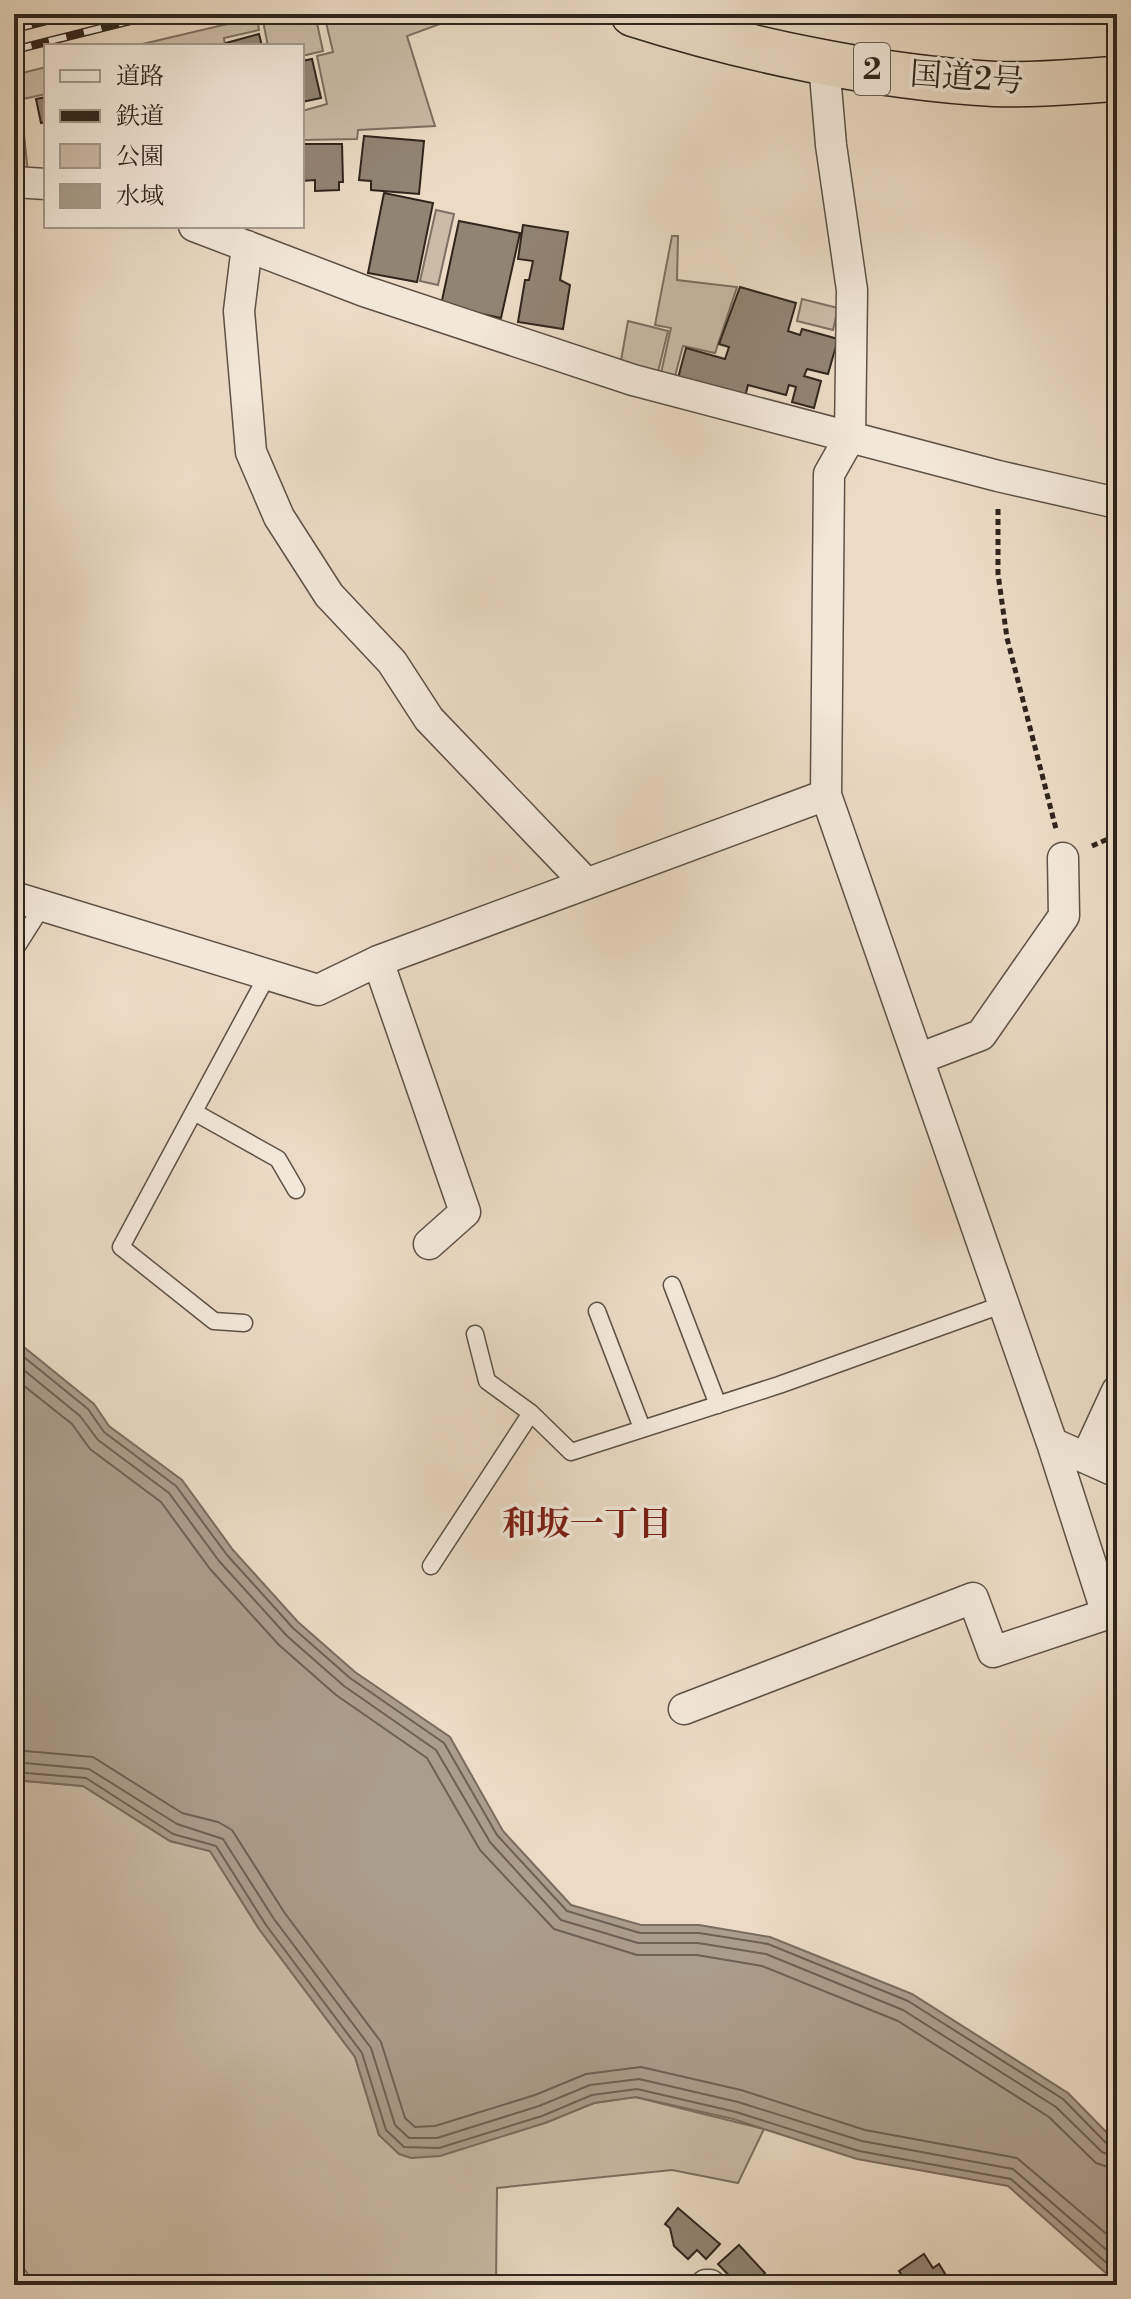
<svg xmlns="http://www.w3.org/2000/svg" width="1131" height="2299" font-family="'Libre Bodoni','Noto Serif JP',serif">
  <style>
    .green { fill: #cbbca7; stroke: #7d7062; stroke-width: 2 }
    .water { fill: #ab9d8b; stroke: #796d5f; stroke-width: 2 }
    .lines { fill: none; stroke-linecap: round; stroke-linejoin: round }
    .shore { stroke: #6d6154; stroke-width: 2 }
    .building { fill: #918473; stroke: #2f251c; stroke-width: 2 }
    .service-casing { stroke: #5e5246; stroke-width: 19 }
    .minor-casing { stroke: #5e5246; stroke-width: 33 }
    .trunk-casing { stroke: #2f251c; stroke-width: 47 }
    .path { stroke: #2f251c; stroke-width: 5; stroke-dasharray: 6 4; stroke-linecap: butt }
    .service { stroke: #f2e8d9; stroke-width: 16 }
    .minor { stroke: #f2e8d9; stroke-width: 30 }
    .trunk { stroke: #ebdbc4; stroke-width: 44 }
    .rail-casing { stroke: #2f251c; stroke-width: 9 }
    .rail { stroke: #f2e8d9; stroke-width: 6; stroke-dasharray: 18; stroke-linecap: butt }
    .labels { text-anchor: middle; stroke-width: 7; stroke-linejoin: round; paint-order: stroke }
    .shield { fill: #f2e8d9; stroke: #6a6055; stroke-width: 2 }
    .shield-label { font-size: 30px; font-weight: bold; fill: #2f251c }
    .street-label { font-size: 32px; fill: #2f251c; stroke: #f2e8d9 }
    .neighbourhood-label { font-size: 34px; font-weight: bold; fill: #7a1f14; stroke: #f2e8d9 }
  </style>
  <rect width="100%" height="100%" fill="#ebdbc4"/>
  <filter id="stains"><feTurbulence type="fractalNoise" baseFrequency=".0025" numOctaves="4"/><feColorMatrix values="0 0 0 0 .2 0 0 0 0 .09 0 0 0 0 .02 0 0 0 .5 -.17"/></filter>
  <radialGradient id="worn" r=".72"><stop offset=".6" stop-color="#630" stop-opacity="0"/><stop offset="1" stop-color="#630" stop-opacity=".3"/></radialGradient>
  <path class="green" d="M295 14H315L323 51 302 56V46H268L263 21Z
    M324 14H467L407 36 435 126 358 130 357 139 302 140V111L327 104 317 56 333 52Z
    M257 17 259 30 224 38 225 46H134Z
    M46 67V94L14 101V75Z
    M21 104 28 174 14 173V105Z
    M436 210 454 214 438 285 420 281Z
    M672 236H678L677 280 737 287 715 353 683 346 675 376 661 373 671 328 655 325Z
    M802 299 838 308 833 330 797 321Z
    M628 321 668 331 657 376 620 366Z
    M14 1780 83 1786 170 1841 210 1851 259 1929 355 2057 379 2135 545 2123 594 2103 635 2097 764 2129 738 2183 672 2170 497 2188 496 2285H36L14 2255Z"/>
  <path class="water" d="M14 1339 94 1404 109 1426 182 1480 233 1550 298 1622 355 1672 450 1737 503 1831 571 1905 641 1925H699L770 1937 912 1994 1068 2093 1117 2143V2283L1008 2186 857 2159 733 2119 636 2097 594 2103 545 2123 440 2156 411 2158 399 2154 379 2135 355 2057 259 1929 210 1851 170 1841 83 1786 14 1780Z"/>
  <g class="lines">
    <path class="shore" d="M14 1349 88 1409 104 1432 176 1486 227 1555 293 1628 350 1678 444 1743 497 1835 567 1911 640 1933H699L768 1944 908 2001 1063 2099 1108 2145 1117 2147
      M14 1362 80 1416 98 1440 169 1493 219 1561 287 1636 344 1686 436 1750 490 1842 561 1920 638 1943H698L766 1954 903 2010 1056 2107 1102 2152 1117 2158
      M14 1378 72 1424 90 1449 161 1502 210 1569 279 1645 336 1695 427 1758 480 1850 554 1929 637 1955H697L762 1966 898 2021 1049 2117 1096 2163 1117 2170
      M14 1750 93 1757 182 1813 218 1822 232 1830 284 1912 381 2042 405 2118 415 2127 435 2126 535 2095 586 2074 641 2067 741 2090 865 2130 1017 2158 1117 2243
      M14 1762 89 1769 177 1824 223 1839 274 1919 371 2048 395 2125 409 2138H437L539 2106 590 2085 639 2079 738 2102 862 2141 1013 2169 1117 2259
      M14 1772 86 1778 173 1834 216 1846 266 1925 362 2053 386 2130 404 2147 439 2148 542 2116 592 2095 637 2089 736 2112 859 2151 1011 2179 1117 2272"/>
  </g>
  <path class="building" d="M259 34 262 46H227L226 43Z
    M312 59 321 98 302 102V61Z
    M46 97V122L41 123 36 99Z
    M364 136 424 141 419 194 371 190V181L359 180Z
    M302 144H342L343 182H339V190L315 191V180L302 181Z
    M384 193 433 203 417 282 368 273Z
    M459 221 520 233 501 318 441 305Z
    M523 225 568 232 560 280 570 285 563 329 518 322 525 280H529L533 261 518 259Z
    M740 287 796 303 788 331 800 335 802 329 838 339 828 374 807 369 804 376 821 381 814 408 792 402 796 387 789 385 786 395 748 385 745 397 678 378 686 348 725 359 729 347 719 344Z
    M678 2208 720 2244 706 2259 697 2250 688 2259 674 2246 670 2228 665 2224Z
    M739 2245 765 2273 751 2285H738L718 2264Z
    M924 2254 933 2268 939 2264 952 2285H901L895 2277 901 2274 899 2271Z"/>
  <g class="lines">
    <g class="service-casing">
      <path id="service" d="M14 951 42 907
        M194 1112 278 1159 296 1190
        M672 1285 718 1405
        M597 1311 642 1428
        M244 1323 214 1321 121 1247 268 974
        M475 1334 487 1381 531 1413 571 1452 779 1385 1004 1304
        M431 1566 531 1413"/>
    </g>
    <g class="minor-casing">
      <path id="minor" d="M824 63 831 145 852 290 850 437 829 474 826 795 1052 1443 1117 1472
        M14 182 46 184
        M194 226 364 291 633 380 998 476 1117 503
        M247 246 239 311 251 452 279 517 329 595 392 662 429 719 585 882
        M14 897 318 990 378 961 826 795
        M378 961 465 1212 429 1244
        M918 1059 981 1035 1064 916 1063 858
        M1086 1458 1117 1391
        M684 1709 973 1598 993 1652 1107 1614 1052 1443
        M706 2285H710"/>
    </g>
    <g class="trunk-casing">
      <path id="trunk" d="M633 14C747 50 874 77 994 84 1034 86 1077 81 1117 79"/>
    </g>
    <path class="path" d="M998 509V574L1007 638 1056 829
      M1092 846 1117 835"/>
    <use href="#service" class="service"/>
    <use href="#minor" class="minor"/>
    <use href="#trunk" class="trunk"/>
    <g class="rail-casing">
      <path id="rail" d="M14 29 73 14
        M14 50 157 14"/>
    </g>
    <use href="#rail" class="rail"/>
  </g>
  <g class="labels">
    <rect class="shield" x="854" y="43" width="36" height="52" rx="6"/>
    <g class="shield-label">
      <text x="872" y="79">2</text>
    </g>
    <g class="street-label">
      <text transform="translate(967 77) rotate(4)" y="11">国道2号</text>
    </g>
    <g class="neighbourhood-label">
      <text x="587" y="1535">和坂一丁目</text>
    </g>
  </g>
  <rect width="1131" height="2299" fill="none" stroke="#ebdbc4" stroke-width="48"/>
  <rect x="16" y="16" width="1099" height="2267" fill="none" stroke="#2f251c" stroke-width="4"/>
  <rect x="24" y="24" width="1083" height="2251" fill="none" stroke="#2f251c" stroke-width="2"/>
  <rect x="44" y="44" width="260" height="184" fill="#f2e8d9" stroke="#a49a8d" stroke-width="2"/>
  <rect x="60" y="70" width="40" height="12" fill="#f2e8d9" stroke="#a49a8d" stroke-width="2"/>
  <text x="116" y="84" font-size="24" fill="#2f251c">道路</text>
  <rect x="60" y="110" width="40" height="12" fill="#2f251c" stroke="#a49a8d" stroke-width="2"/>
  <text x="116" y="124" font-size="24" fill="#2f251c">鉄道</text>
  <rect x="60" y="144" width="40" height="24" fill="#cbbca7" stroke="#a49a8d" stroke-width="2"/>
  <text x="116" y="164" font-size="24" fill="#2f251c">公園</text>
  <rect x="60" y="184" width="40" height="24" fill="#ab9d8b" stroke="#a49a8d" stroke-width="2"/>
  <text x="116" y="204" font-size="24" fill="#2f251c">水域</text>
  <rect width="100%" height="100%" filter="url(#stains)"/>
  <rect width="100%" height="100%" fill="url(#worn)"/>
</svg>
